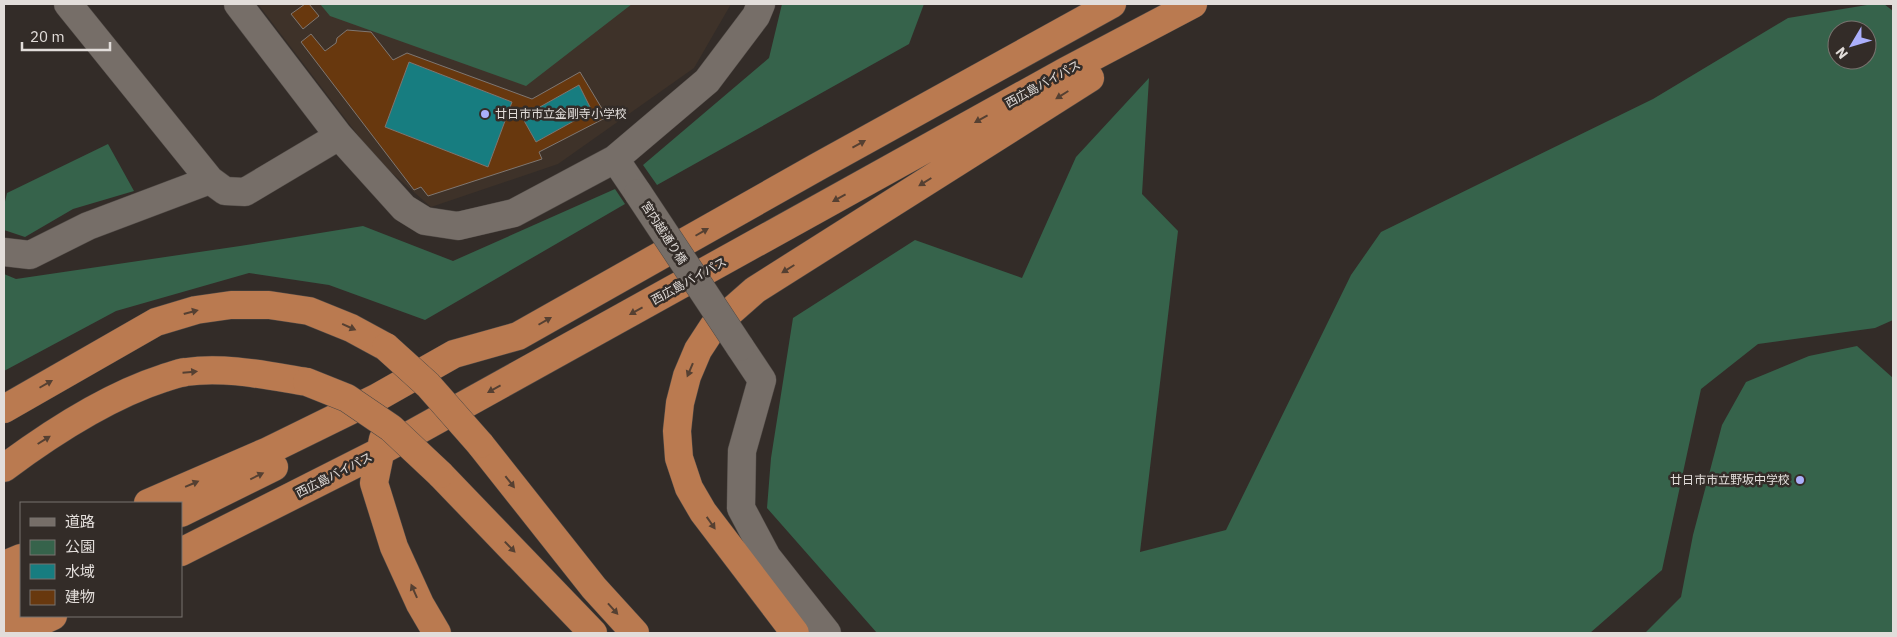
<svg xmlns="http://www.w3.org/2000/svg" width="1897" height="637" font-family="'IBM Plex Sans','Noto Sans JP',sans-serif">
  <style>
    .built { fill: #3e3229 }
    .green { fill: #36634b; fill-rule: evenodd }
    .water { fill: #177d80 }
    .building { fill: #68380e; stroke: #7f7772; fill-rule: evenodd }
    .lines { fill: none; stroke-linecap: round; stroke-linejoin: round }
    .minor-casing { stroke: #4f4945; stroke-width: 29 }
    .highway-casing { stroke: #4f4945; stroke-width: 29 }
    .minor { stroke: #766e68; stroke-width: 28 }
    .highway { stroke: #ba7a50; stroke-width: 28 }
    .minor-bridge-casing { stroke: #4f4945; stroke-width: 29; stroke-linecap: butt }
    .highway-bridge-casing { stroke: #4f4945; stroke-width: 29; stroke-linecap: butt }
    .minor-bridge { stroke: #766e68; stroke-width: 28 }
    .highway-bridge { stroke: #ba7a50; stroke-width: 28 }
    .oneway { fill: #554032 }
    .poi-dot { fill: #abaffb; stroke: #332c28; stroke-width: 2 }
    .labels { text-anchor: middle; stroke-width: 5; stroke-linejoin: round; paint-order: stroke }
    .street-label { font-size: 12px; fill: #e2ddda; stroke: #332c28 }
    .poi-label { font-size: 12px; fill: #e2ddda; stroke: #332c28; text-anchor: start }
  </style>
  <rect width="100%" height="100%" fill="#332c28"/>
  <path class="built" d="M258 4H731L694 68 558 164 431 207 376 159Z"/>
  <path class="green" d="M320 4H632L526 86 330 16Z
    M782 4H924L909 44 657 185 643 165 769 58Z
    M1873 4H1884L1893 11V320L1875 328 1758 344 1701 389 1662 570 1590 633H877L767 508 771 458 793 318 915 240 1022 278 1076 157 1149 78 1142 194 1178 231 1140 552 1226 530 1351 275 1381 232 1653 99 1788 18ZM1837 30H1867V60H1837Z
    M108 144 134 191 73 209 25 237 4 230V206L7 193Z
    M615 189 625 204 425 320 329 285 249 273 116 311 4 371V274L16 279 240 246 363 226 453 261Z
    M1857 346 1893 378V633H1645L1681 597 1693 535 1722 425 1746 382 1809 356Z"/>
  <path class="water" d="M409 62 512 102 488 167 385 127Z
    M579 85 592 111 536 142 522 117Z"/>
  <path class="building" d="M305 4H309L319 16 303 29 291 14Z
    M347 30 371 32 393 60 407 53 532 99 580 72 607 117 539 152 542 159 428 196 421 187 414 190 301 42 311 34 325 51 336 43 337 38ZM409 62 512 102 488 167 385 127ZM579 85 592 111 536 142 522 117Z"/>
  <g class="lines">
    <g class="minor-casing">
      <path id="minor" d="M68 4 210 180
        M238 4 339 136 404 208 425 221 458 226 514 213 615 159 707 81 756 16 761 4
        M615 159 638 193
        M4 252 30 255 88 226 210 180 225 191 245 192 339 136
        M740 347 762 380 742 451 741 508 767 557 827 633"/>
    </g>
    <g class="highway-casing">
      <path id="highway" d="M4 409 156 322 196 310 231 305H269L309 311 351 328 386 347
        M383 439 374 483 394 547 420 604 437 633
        M480 444 594 588 635 633
        M4 468C51 433 108 396 164 378 171 376 178 373 186 372 225 366 269 376 307 382
        M440 474 593 633
        M148 503 268 451 378 397 454 354 518 336 819 166 1112 4
        M181 513 274 467
        M181 552 381 451 1066 71 1193 4
        M4 565 21 558
        M4 588 21 581
        M4 616 21 608
        M16 633 53 616
        M795 633 703 512 689 488 679 458 677 431 680 403 687 376 698 350 713 327 755 290 1090 78"/>
    </g>
    <use href="#minor" class="minor"/>
    <use href="#highway" class="highway"/>
    <g class="minor-bridge-casing">
      <path id="minor-bridge" d="M638 193 740 347"/>
    </g>
    <g class="highway-bridge-casing">
      <path id="highway-bridge" d="M386 347 428 385 480 444
        M307 382 347 398 391 428 440 474"/>
    </g>
    <use href="#minor-bridge" class="minor-bridge"/>
    <use href="#highway-bridge" class="highway-bridge"/>
  </g>
  <defs><path id="oneway-solid" d="M-6-.8H1V-3.2L6.5 0L1 3.2V.8H-6Z" transform="scale(1.25)"/></defs>
  <g class="oneway">
    <use href="#oneway-solid" transform="translate(1062 95) rotate(148)"/>
    <use href="#oneway-solid" transform="translate(981 119) rotate(151)"/>
    <use href="#oneway-solid" transform="translate(859 144) rotate(-29)"/>
    <use href="#oneway-solid" transform="translate(925 182) rotate(148)"/>
    <use href="#oneway-solid" transform="translate(839 198) rotate(151)"/>
    <use href="#oneway-solid" transform="translate(702 232) rotate(-30)"/>
    <use href="#oneway-solid" transform="translate(788 269) rotate(148)"/>
    <use href="#oneway-solid" transform="translate(636 311) rotate(151)"/>
    <use href="#oneway-solid" transform="translate(191 312) rotate(-15)"/>
    <use href="#oneway-solid" transform="translate(545 321) rotate(-30)"/>
    <use href="#oneway-solid" transform="translate(349 327) rotate(24)"/>
    <use href="#oneway-solid" transform="translate(690 370) rotate(113)"/>
    <use href="#oneway-solid" transform="translate(190 372) rotate(-5)"/>
    <use href="#oneway-solid" transform="translate(46 384) rotate(-30)"/>
    <use href="#oneway-solid" transform="translate(494 389) rotate(151)"/>
    <use href="#oneway-solid" transform="translate(44 440) rotate(-32)"/>
    <use href="#oneway-solid" transform="translate(257 476) rotate(-26)"/>
    <use href="#oneway-solid" transform="translate(510 482) rotate(52)"/>
    <use href="#oneway-solid" transform="translate(192 484) rotate(-23)"/>
    <use href="#oneway-solid" transform="translate(711 523) rotate(55)"/>
    <use href="#oneway-solid" transform="translate(510 547) rotate(46)"/>
    <use href="#oneway-solid" transform="translate(414 591) rotate(-114)"/>
    <use href="#oneway-solid" transform="translate(613 609) rotate(48)"/>
  </g>
  <g class="poi-dot">
    <circle cx="485" cy="114" r="5"/>
    <circle cx="1800" cy="480" r="5"/>
  </g>
  <g class="labels">
    <g class="street-label">
      <text transform="translate(1043 84) rotate(-29)" y="4">西広島バイパス</text>
      <text transform="translate(664 233) rotate(57)" y="4">宮内越通り橋</text>
      <text transform="translate(689 281) rotate(-29)" y="4">西広島バイパス</text>
      <text transform="translate(334 475) rotate(-27)" y="4">西広島バイパス</text>
    </g>
    <g class="poi-label">
      <text x="495" y="118">廿日市市立金剛寺小学校</text>
      <text x="1790" y="484" text-anchor="end">廿日市市立野坂中学校</text>
    </g>
  </g>
  <rect width="1897" height="637" fill="none" stroke="#e2ddda" stroke-width="10"/>
  <rect x="20" y="502" width="162" height="115" fill="#332c28" stroke="#79736f"/>
  <rect x="30" y="518" width="25" height="8" fill="#766e68" stroke="#79736f"/>
  <text x="65" y="527" font-size="15" fill="#e2ddda">道路</text>
  <rect x="30" y="540" width="25" height="15" fill="#36634b" stroke="#79736f"/>
  <text x="65" y="552" font-size="15" fill="#e2ddda">公園</text>
  <rect x="30" y="564" width="25" height="15" fill="#177d80" stroke="#79736f"/>
  <text x="65" y="577" font-size="15" fill="#e2ddda">水域</text>
  <rect x="30" y="590" width="25" height="15" fill="#68380e" stroke="#79736f"/>
  <text x="65" y="602" font-size="15" fill="#e2ddda">建物</text>
  <g transform="translate(1852 45) rotate(232)"><circle r="24" fill="#332c28" stroke="#79736f"/>
  <path d="M0-4L9 19L0 12L-9 19Z" fill="#abaffb"/>
  <text y="-8" font-size="14" font-weight="bold" text-anchor="middle" fill="#e2ddda">N</text>
  </g>
  <path d="M22 42v8h88v-8" fill="none" stroke="#e2ddda" stroke-width="2.5"/>
  <text x="30" y="42" font-size="15" fill="#e2ddda" stroke="#332c28" stroke-width="4" paint-order="stroke">20 m</text>
</svg>
